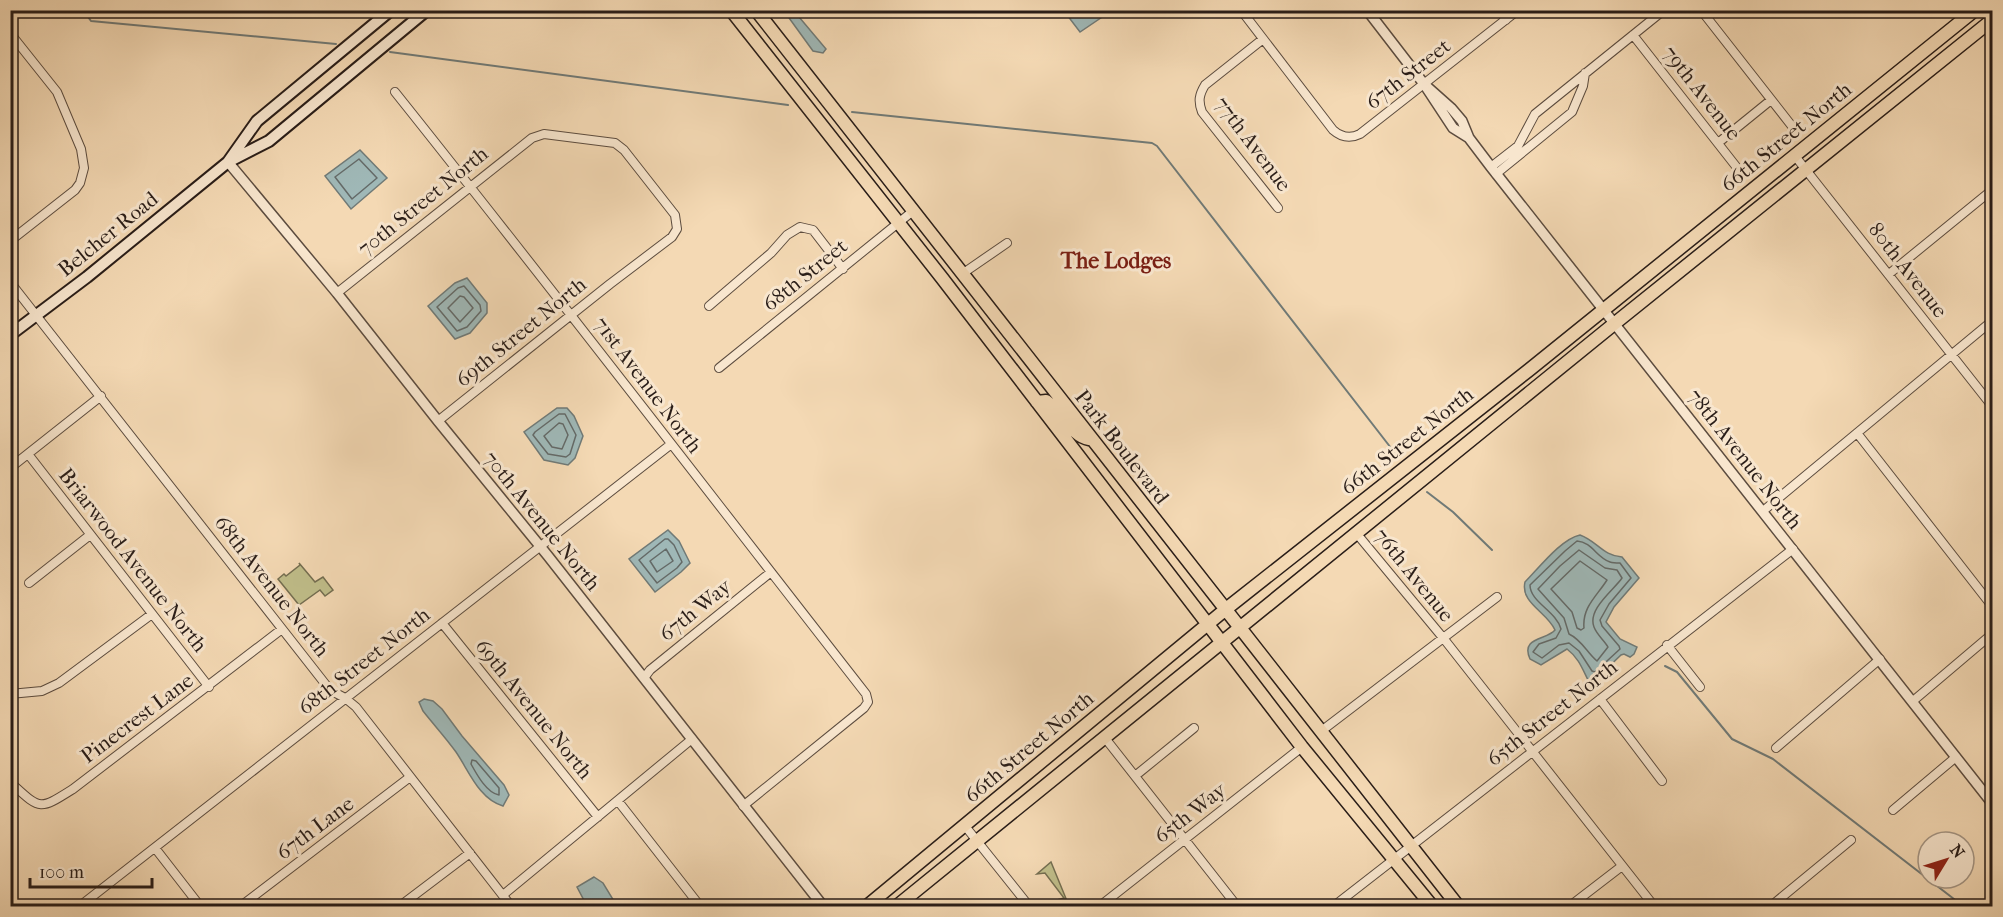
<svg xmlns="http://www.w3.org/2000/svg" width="2003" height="917" font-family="'IM FELL French Canon',serif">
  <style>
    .green { fill: #c0be8a; stroke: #746e51; stroke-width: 1.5 }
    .water { fill: #9fb8b7; stroke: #707a77; stroke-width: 1.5 }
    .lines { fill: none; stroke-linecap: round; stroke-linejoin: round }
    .shore { stroke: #646a68; stroke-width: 1.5 }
    .stream { stroke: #707a77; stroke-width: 2 }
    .minor-casing { stroke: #5c4c3f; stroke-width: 10 }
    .tertiary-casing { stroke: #5c4c3f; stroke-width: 12 }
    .secondary-casing { stroke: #291d18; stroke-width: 14 }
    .primary-casing { stroke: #291d18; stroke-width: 15 }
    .minor { stroke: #f8e6ce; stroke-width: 8 }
    .tertiary { stroke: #f8e6ce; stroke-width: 9 }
    .secondary { stroke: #f8e6ce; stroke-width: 10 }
    .primary { stroke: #f4d9b4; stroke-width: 12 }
    .labels { text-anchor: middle; stroke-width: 6; stroke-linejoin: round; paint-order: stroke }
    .street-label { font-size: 21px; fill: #291d18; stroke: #f8e6ce }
    .neighbourhood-label { font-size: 22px; font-weight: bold; fill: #7a1f14; stroke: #f8e6ce }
  </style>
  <rect width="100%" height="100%" fill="#f4d9b4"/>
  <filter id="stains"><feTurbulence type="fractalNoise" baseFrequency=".00333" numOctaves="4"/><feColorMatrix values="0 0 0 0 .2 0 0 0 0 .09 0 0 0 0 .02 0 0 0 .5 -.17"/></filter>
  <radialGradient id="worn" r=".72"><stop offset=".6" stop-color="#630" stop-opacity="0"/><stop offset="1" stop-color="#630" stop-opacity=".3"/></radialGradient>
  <path class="green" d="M299 563 315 582 323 577 333 590 325 596 320 590 299 605 278 579 284 574 286 576 300 565Z
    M1051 862 1067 901 1064 904 1057 900 1064 898 1045 873 1037 874Z"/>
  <path class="water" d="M784 11H794L826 49 823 53 813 51Z
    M1064 11H1111L1080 32Z
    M360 150 387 178 351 209 325 176Z
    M467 278 487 303V313L470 333 455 339 428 306 455 283Z
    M557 408H567L574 416 583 436 575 458 568 465 544 460 524 432Z
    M668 530 679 541 690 563 681 572 655 592 629 559Z
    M1580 535C1597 541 1603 556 1622 557L1639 578 1614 607 1606 622 1620 639 1637 647 1634 654 1630 657 1624 654 1621 655 1597 678V682L1590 684C1583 671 1580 659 1567 649L1541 665 1530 659C1520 637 1547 640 1555 630 1547 612 1520 603 1525 582 1539 568 1561 539 1580 535Z
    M424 699 433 701 442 709 462 736 504 785 509 795 503 806C479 799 469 771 456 752 446 738 434 725 423 711L419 702Z
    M594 877 603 883 617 906H587L577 887Z"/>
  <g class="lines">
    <path class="shore" d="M359 159 377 178 352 199 335 177Z
      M464 286 480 305 481 311 467 327 457 331 437 307 458 288Z
      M460 296 464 297 473 308 460 322 448 308Z
      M559 414H565L576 435 570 454 566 457 548 454 533 435 535 432Z
      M559 423 563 424 568 435 562 449 552 447 544 436Z
      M665 539H668L674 545 682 562 677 568 657 583 639 560Z
      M1577 541C1592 542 1597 558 1610 562 1613 563 1617 563 1620 563L1631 578 1609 604 1600 620 1602 626 1619 646 1620 649 1595 672 1592 671 1579 651 1569 643 1559 645 1542 658 1533 652 1539 644 1556 638 1561 629C1556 611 1530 602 1530 585L1565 551Z
      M666 549 673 561 657 572 650 561Z
      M1579 550 1605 568 1617 570 1622 578C1614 590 1587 609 1594 627 1597 635 1604 640 1608 647L1597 661C1587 653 1582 640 1569 634L1564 618 1538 589 1560 566Z
      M1580 561 1607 580C1597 596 1582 607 1584 628L1581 630 1577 628 1572 612 1551 589Z
      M472 760 476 761 499 788V795C487 793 477 775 471 764Z"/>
    <path class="stream" d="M83 10 91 21 336 44
      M390 52 788 105
      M852 112 1152 143 1157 146 1398 457
      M1427 492 1453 512 1492 550
      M1665 666 1677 672 1732 739 1773 759 1963 906"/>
    <g class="minor-casing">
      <path id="minor" d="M1241 10 1333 130C1341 137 1350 139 1360 134L1518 10
        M1499 10 1506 20
        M1701 10 1795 130
        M10 33 57 92 81 149 84 168 80 183 75 190 10 241
        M1633 35 1742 174
        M1263 39 1205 85C1199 95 1198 101 1202 112L1278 208
        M395 92C554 291 709 493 866 694L868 702 864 708 743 806
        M1718 143 1771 100
        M1795 156 1992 406
        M1491 167 1518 146 1535 114 1664 10
        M1496 174 1572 112 1583 86 1585 73
        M962 274 1007 243
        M1889 274 1992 190
        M10 282 330 690 345 698 356 707 511 906
        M337 293 532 138 544 134 615 143 624 150 675 215 677 229 672 237 610 284 438 421
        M709 306 771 253 787 235 800 227 813 230 843 269
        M719 368 913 211
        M1857 433 1992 606
        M28 454 209 687
        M10 468 101 396
        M1763 511 1992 321
        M1357 534 1444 639 1654 906
        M29 583 90 535
        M442 623 598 817
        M1667 645 1700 687
        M644 678 650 670 771 572
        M10 694 42 691 59 683 152 614
        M1600 699 1662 781
        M1913 701 1992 634
        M1320 732 1497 597
        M1105 738 1237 906
        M1776 748 1880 659
        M1135 776 1194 728
        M10 782C41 810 38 811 73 789L282 629
        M618 801 700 906
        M1893 810 1956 757
        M965 826 1029 906
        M155 848 200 906
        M503 895 692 739
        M80 906 670 445
        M241 906 410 777
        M400 906 470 853
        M1100 906 1302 747
        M1334 906 1793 549
        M1570 906 1622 866
        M1771 906 1851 840"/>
    </g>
    <g class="tertiary-casing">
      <path id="tertiary" d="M1367 10 1424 84 1453 128 1469 138
        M1424 84 1451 108 1462 121 1469 138 1491 167 1992 803
        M228 162 337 293 438 421 548 556 823 906"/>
    </g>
    <g class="secondary-casing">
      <path id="secondary" d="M228 162 257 121 391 10
        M10 335 87 277 228 162 269 141 427 10"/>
    </g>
    <g class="primary-casing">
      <path id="primary" d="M731 10 942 278 1302 747 1432 906
        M756 10 1458 906
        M1037 402 1046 401C1060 411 1073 437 1089 439
        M867 906 1226 609 1529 370 1975 10
        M897 906 1614 324 1992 20"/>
    </g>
    <use href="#minor" class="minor"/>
    <use href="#tertiary" class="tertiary"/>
    <use href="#secondary" class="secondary"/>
    <use href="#primary" class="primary"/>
  </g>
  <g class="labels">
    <g class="street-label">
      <text transform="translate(1408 74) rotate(-38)" y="7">67th Street</text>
      <text transform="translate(1702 93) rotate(52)" y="7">79th Avenue</text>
      <text transform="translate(1786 137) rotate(-39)" y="7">66th Street North</text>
      <text transform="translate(1253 144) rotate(53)" y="7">77th Avenue</text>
      <text transform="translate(423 201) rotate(-39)" y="7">70th Street North</text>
      <text transform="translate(108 234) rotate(-39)" y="7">Belcher Road</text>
      <text transform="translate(1908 270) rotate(52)" y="7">80th Avenue</text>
      <text transform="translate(805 275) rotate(-39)" y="7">68th Street</text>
      <text transform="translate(521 332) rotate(-39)" y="7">69th Street North</text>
      <text transform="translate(648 385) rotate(53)" y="7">71st Avenue North</text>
      <text transform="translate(1407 441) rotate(-38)" y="7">66th Street North</text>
      <text transform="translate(1122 447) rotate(52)" y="7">Park Boulevard</text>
      <text transform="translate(1745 459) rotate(52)" y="7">78th Avenue North</text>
      <text transform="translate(542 521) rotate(51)" y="7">70th Avenue North</text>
      <text transform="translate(133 560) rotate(52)" y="7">Briarwood Avenue North</text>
      <text transform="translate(1414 575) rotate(51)" y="7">76th Avenue</text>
      <text transform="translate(272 586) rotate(52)" y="7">68th Avenue North</text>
      <text transform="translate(695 610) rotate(-39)" y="7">67th Way</text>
      <text transform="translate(364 661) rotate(-38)" y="7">68th Street North</text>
      <text transform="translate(534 709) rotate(51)" y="7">69th Avenue North</text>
      <text transform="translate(1552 713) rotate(-38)" y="7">65th Street North</text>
      <text transform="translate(137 718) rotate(-37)" y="7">Pinecrest Lane</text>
      <text transform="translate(1029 747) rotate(-40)" y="7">66th Street North</text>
      <text transform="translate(1190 813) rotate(-38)" y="7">65th Way</text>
      <text transform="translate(315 828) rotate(-37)" y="7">67th Lane</text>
    </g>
    <g class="neighbourhood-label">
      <text x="1116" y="268">The Lodges</text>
    </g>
  </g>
  <rect width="2003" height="917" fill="none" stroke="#f4d9b4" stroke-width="36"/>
  <rect x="12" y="12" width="1979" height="893" fill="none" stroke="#291d18" stroke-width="3"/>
  <rect x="18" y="18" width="1967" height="881" fill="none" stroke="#291d18" stroke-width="1.5"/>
  <g transform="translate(1946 860) rotate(52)"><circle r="28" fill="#f8e6ce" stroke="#a59685" stroke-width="1.5"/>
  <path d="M0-4.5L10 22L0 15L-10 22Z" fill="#8f2418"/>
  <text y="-9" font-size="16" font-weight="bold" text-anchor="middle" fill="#291d18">N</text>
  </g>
  <path d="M30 878v9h122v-9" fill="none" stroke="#291d18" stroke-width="3"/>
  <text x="39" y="878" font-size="18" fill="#291d18" stroke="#f8e6ce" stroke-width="4.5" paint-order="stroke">100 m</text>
  <rect width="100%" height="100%" filter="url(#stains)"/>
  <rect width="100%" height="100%" fill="url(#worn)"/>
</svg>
